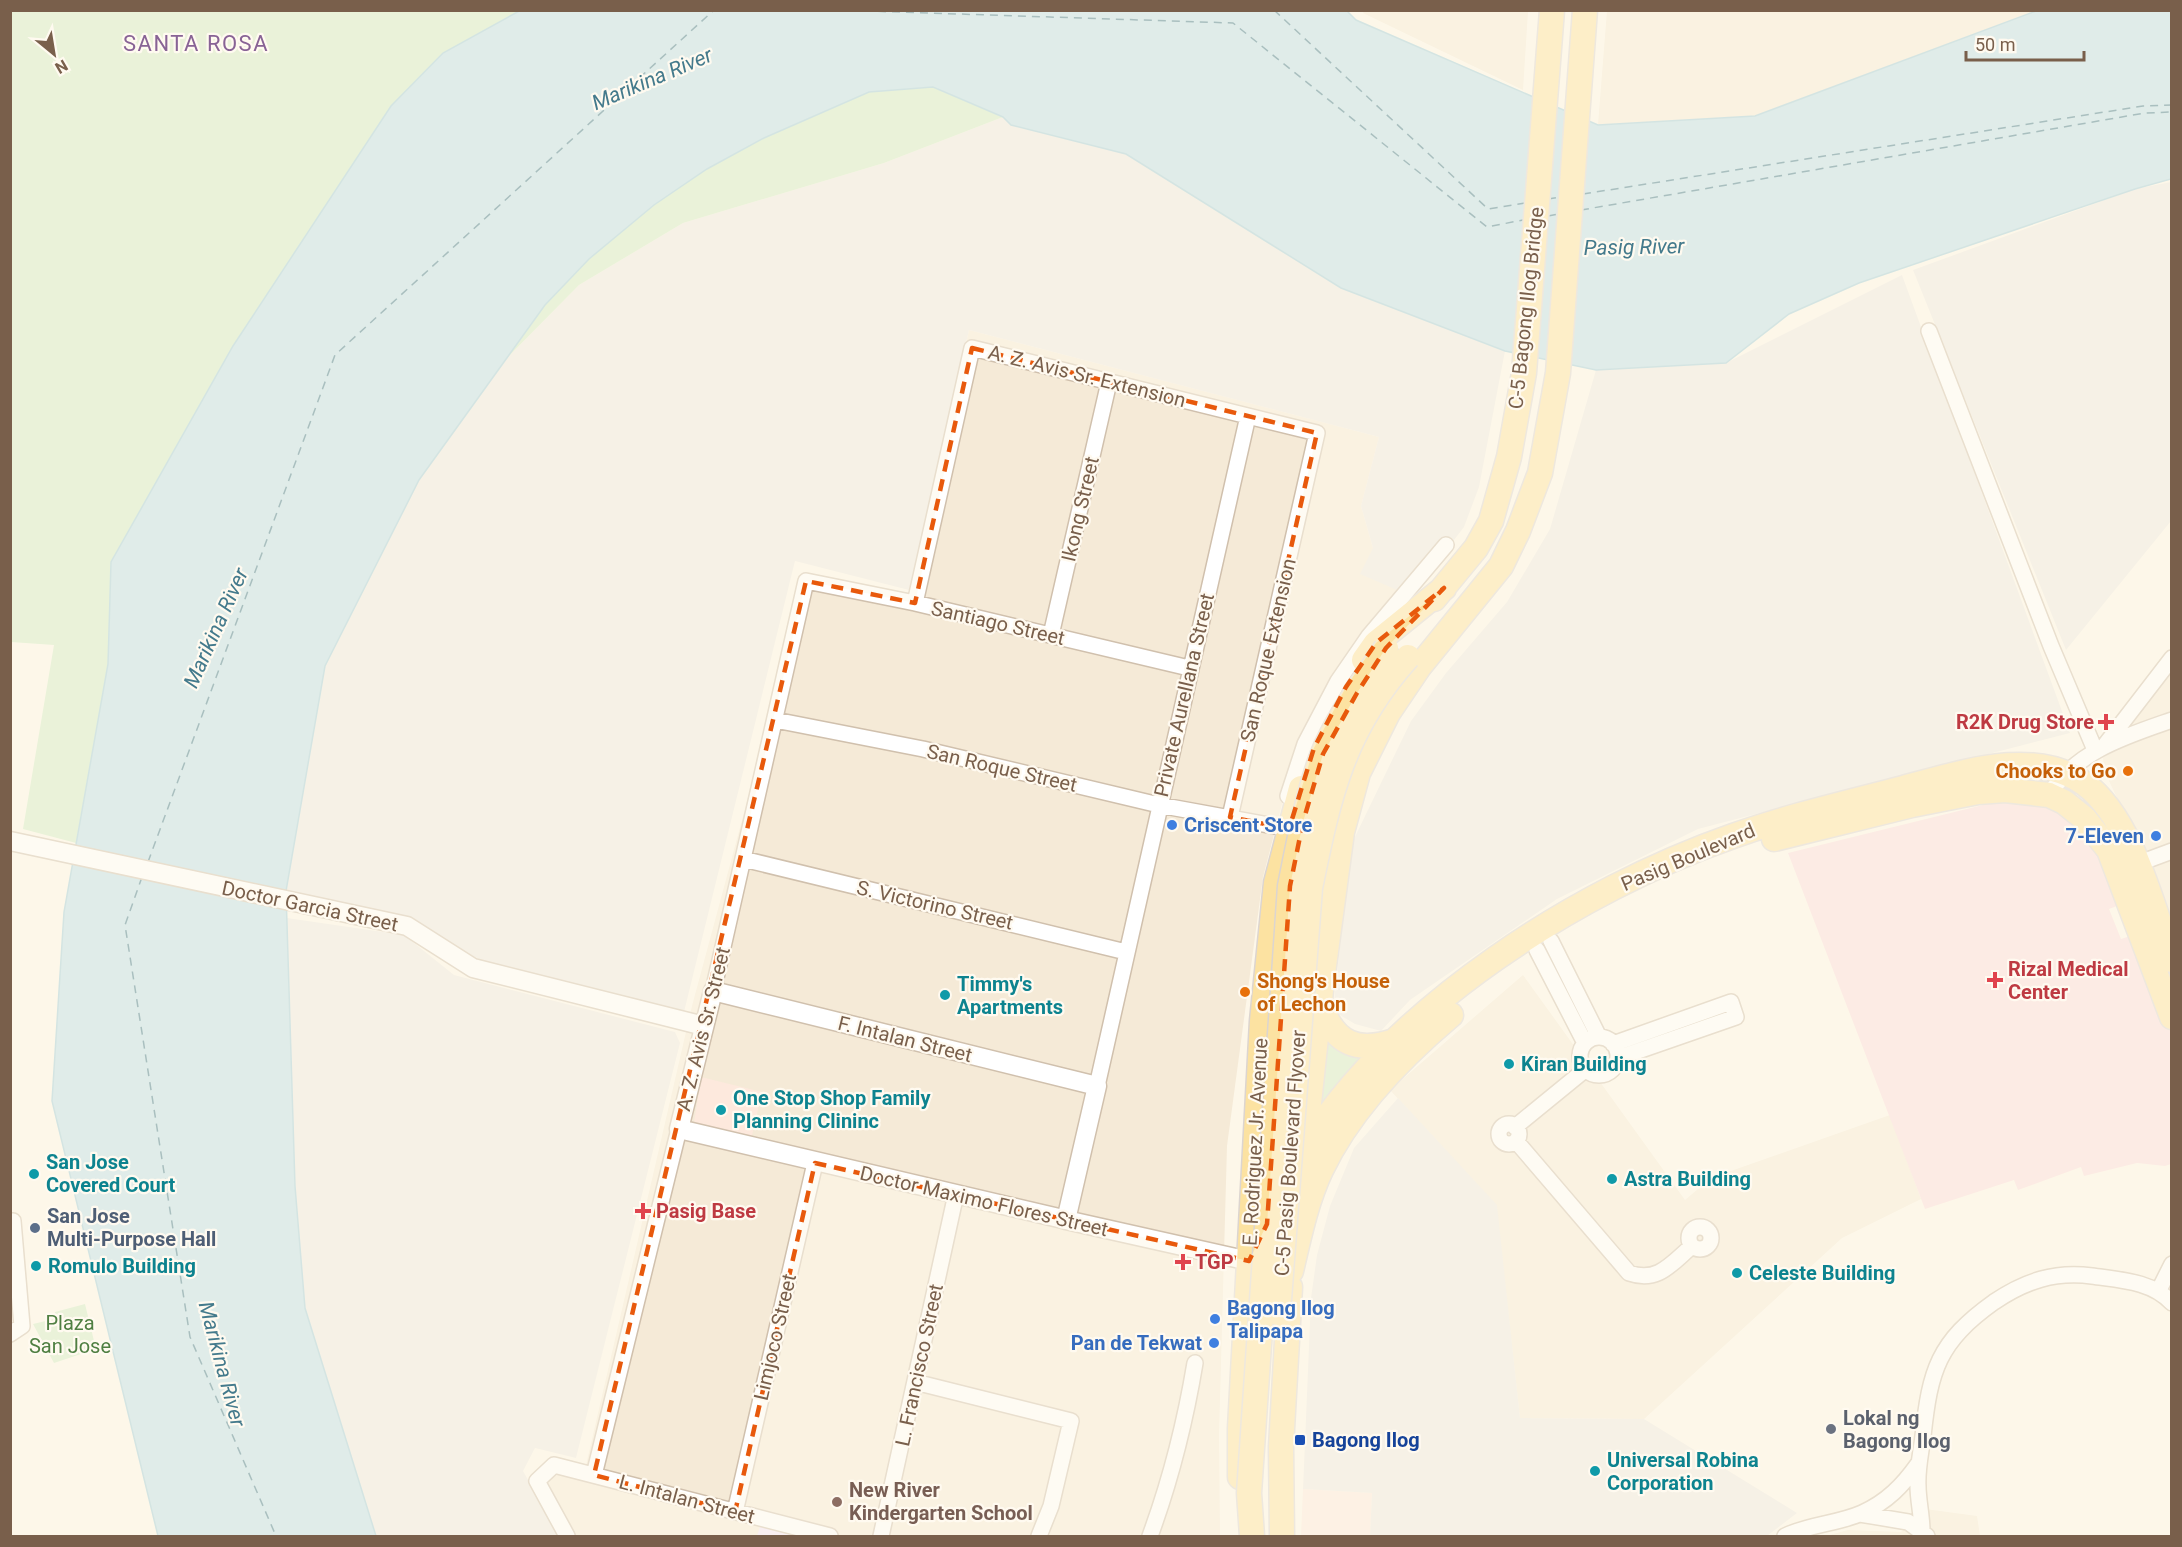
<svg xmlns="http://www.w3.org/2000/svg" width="2182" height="1547" font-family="Roboto,sans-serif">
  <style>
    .residential { fill: #f5ead7 }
    .commercial { fill: #fde9dd }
    .industrial { fill: #eee9e2 }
    .education { fill: #f4e5fa }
    .medical { fill: #fbdcdd }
    .green { fill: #d2ecc6 }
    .water { fill: #bcdee8; stroke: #a2cdda; stroke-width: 1.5 }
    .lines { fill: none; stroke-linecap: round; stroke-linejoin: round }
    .ferry { stroke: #447a8c; stroke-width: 1.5; stroke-dasharray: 8 6; stroke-linecap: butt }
    .minor-casing { stroke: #d0c0ad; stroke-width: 18 }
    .tertiary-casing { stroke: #d0c0ad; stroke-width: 21 }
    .primary-casing { stroke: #dcd5d0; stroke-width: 27 }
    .minor { stroke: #fff; stroke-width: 15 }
    .tertiary { stroke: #fff; stroke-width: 18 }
    .primary { stroke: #fce2a1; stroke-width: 24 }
    .primary-bridge-casing { stroke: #dcd5d0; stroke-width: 27; stroke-linecap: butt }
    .primary-bridge { stroke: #fce2a1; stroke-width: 24 }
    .marked { fill: none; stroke: #e8590c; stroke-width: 4.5; stroke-dasharray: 12 8; stroke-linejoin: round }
    .health-dot { fill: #e0444e; stroke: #fffaf0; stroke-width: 2 }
    .food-dot { fill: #e8710a; stroke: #fffaf0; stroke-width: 2 }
    .shop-dot { fill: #3f7fe0; stroke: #fffaf0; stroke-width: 2 }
    .culture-dot { fill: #0f9aa8; stroke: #fffaf0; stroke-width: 2 }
    .service-dot { fill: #5c6f8a; stroke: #fffaf0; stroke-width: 2 }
    .worship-dot { fill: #6b7280; stroke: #fffaf0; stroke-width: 2 }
    .transit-dot { fill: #1a4fb4; stroke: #fffaf0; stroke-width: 2 }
    .education-dot { fill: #8d6e63; stroke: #fffaf0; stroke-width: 2 }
    .labels { text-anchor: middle; stroke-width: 4.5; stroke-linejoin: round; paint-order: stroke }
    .street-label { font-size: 20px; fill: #795f4b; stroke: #fffaf0 }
    .health-label { font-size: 20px; font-weight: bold; fill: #be3a42; stroke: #fffaf0; text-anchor: start }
    .food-label { font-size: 20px; font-weight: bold; fill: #c56008; stroke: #fffaf0; text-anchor: end }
    .shop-label { font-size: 20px; font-weight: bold; fill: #366cbe; stroke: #fffaf0; text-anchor: start }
    .culture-label { font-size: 20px; font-weight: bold; fill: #0d838f; stroke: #fffaf0; text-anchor: start }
    .service-label { font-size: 20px; font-weight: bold; fill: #4e5e75; stroke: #fffaf0; text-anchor: start }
    .park-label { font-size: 20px; fill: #4f7f42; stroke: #fffaf0 }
    .worship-label { font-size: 20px; font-weight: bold; fill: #5b616d; stroke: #fffaf0; text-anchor: start }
    .transit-label { font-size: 20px; font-weight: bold; fill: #164399; stroke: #fffaf0; text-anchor: start }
    .education-label { font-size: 20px; font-weight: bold; fill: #785e54; stroke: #fffaf0; text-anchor: start }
    .water-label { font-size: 21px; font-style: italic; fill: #447a8c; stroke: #fffaf0 }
    .quarter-label { font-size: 22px; letter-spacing: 1.5px; fill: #886395; stroke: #fffaf0 }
  </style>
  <rect width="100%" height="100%" fill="#fdf7e9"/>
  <path class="residential" d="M1365 10 1528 11 1523 90 1363 13Z
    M1607 11H2036L1755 116 1598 125Z
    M969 330 1379 437 1361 506 1373 548 1411 596 1288 781 1263 877 1227 1146 1219 1435 1220 1536H569L540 1484 557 1468 584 1474 692 1006 806 582 907 606Z
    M2171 649V932L2143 854 2104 770 2102 742Z
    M1523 975 1685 1200 1711 1178 1890 1115 1921 1199 1842 1238 1644 1419 1520 1418 1496 1205 1390 1090Z
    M1925 1509 1977 1516 1980 1536H1826L1848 1530 1901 1532Z"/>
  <path class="commercial" d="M701 1077 762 1092 751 1140 702 1128 694 1123Z
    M1303 1489 1372 1493 1370 1536H1301Z"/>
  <path class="industrial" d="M1003 117 1011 125 1126 154 1341 288 1505 351 1479 487 1464 527 1411 596 1360 574 1373 548 1361 506 1379 437 969 330 909 590 795 561 684 1012 498 968 465 952 414 919 286 891 325 666 419 480 508 357 579 285 683 223 884 163Z
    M2171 182V521L2066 650 1913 270 2135 189Z
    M1902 275 2070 733 1698 829 1557 899 1410 1000 1381 1031 1355 1024 1333 1011 1351 845 1411 721 1446 673 1507 602 1550 529 1596 370 1726 363Z
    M287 918 404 935 454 975 675 1032 680 1043 576 1458 535 1448 523 1471 560 1536H376L305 1308 295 1186Z
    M1398 1098 1497 1205 1520 1418 1644 1419 1797 1513 1767 1536H1370L1372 1493 1303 1489 1311 1298 1317 1255 1330 1206 1354 1148Z"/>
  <path class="education" d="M761 1524 811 1536H757Z"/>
  <path class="medical" d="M1999 801 2038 804 2055 811 2085 829 2125 903 2109 909 2121 939 2136 934 2171 1032V1164L2165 1166 2137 1163 2084 1176 2081 1167 2018 1190 2014 1180 1925 1209 1788 853Z"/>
  <path class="green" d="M11 11H521L443 53 391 106 233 346 111 562 108 664 76 843 23 829 54 645 11 642Z
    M933 87 1003 117 884 163 683 223 579 285 508 357 545 305 589 259 654 205 707 169 764 138 869 92Z
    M1326 1041 1338 1051 1365 1058 1321 1115Z
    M85 1304 96 1349 54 1363 33 1324 54 1319 55 1312Z"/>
  <path class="water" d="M521 10 1347 11 1356 20 1598 125 1755 116 2036 11H2171V179L2135 189 1859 283 1789 314 1726 363 1596 370 1505 351 1341 288 1126 154 1011 125 1003 117 933 87 869 92 764 138 707 169 654 205 589 259 545 305 419 480 325 666 286 891 295 1186 305 1308 376 1536H158L52 1101 64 912 108 664 111 562 233 346 391 106 443 53Z"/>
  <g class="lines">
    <path class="ferry" d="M836 10 1233 23 1487 227 1523 220
      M1274 10 1488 209 1525 203
      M1583 194 2143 106 2172 105
      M1548 199 1561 197
      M1581 210 2145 113 2172 112
      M1548 216 1558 214
      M148 862 335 355 714 10
      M142 877 125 925 190 1337 276 1536"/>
    <g class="minor-casing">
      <path id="minor" d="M1929 331 2051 646 2095 750
        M915 603 972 348 1317 433 1230 817
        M1051 635 1109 382
        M775 720 923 749 1159 805 1280 827
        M2105 745 2172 658
        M2049 795C2076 751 2126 736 2172 720
        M1288 796 1305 744 1338 681 1369 636 1446 545
        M743 859 1126 952
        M2137 864 2172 851
        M1551 941 1599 1037
        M1537 950 1585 1043
        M713 991 806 581 915 603 1189 668
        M1580 1056a19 19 0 1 1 38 0a19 19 0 1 1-38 0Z
        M1613 1044 1731 1002 1736 1017 1618 1058
        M1097 1086 1248 416
        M1499 1134a10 10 0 1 1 20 0a10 10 0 1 1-20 0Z
        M1515 1127 1586 1069
        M1516 1141 1629 1273C1658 1283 1671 1264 1692 1246
        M1689 1238a11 11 0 1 1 22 0a11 11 0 1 1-22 0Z
        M2159 1290 2172 1264
        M10 1334 22 1326 13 1221
        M915 1382 1071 1421 1051 1506 1039 1536
        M594 1475 679 1129
        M735 1512 815 1163
        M1860 1514 1908 1522 1927 1536
        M1922 1531C1922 1516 1918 1500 1918 1486 1917 1469 1921 1453 1923 1436 1930 1370 1938 1342 1994 1302 2025 1281 2055 1271 2092 1276 2120 1280 2152 1281 2172 1303
        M567 1536 537 1481 554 1465 830 1536
        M881 1536 956 1194
        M1150 1536C1171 1479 1185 1423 1195 1363
        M1785 1536C1810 1524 1837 1524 1862 1513 1887 1502 1903 1485 1918 1464"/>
    </g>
    <g class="tertiary-casing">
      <path id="tertiary" d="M10 841 407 926 473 968 704 1026
        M1066 1220 1097 1086 713 991 679 1129 1063 1219 1066 1220 1249 1261 1259 1263"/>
    </g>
    <g class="primary-casing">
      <path id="primary" d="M1434 599 1476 548 1491 521 1509 457 1524 373 1552 10
        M1364 660 1376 643 1444 588
        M1774 839 1912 805 1978 792 2005 790 2049 795 2064 802 2084 818 2109 850 2172 1017
        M1320 1005C1335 1044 1357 1054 1397 1040
        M1307 1146C1396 1006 1578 890 1733 836 1789 816 1846 803 1903 788 1958 774 2034 746 2085 784 2132 819 2152 906 2172 960
        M1295 1235 1322 981 1342 832 1358 773 1388 713 1419 667 1501 566 1518 531 1540 473 1558 373 1585 10
        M1249 1261 1268 1223
        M1291 1271C1299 1237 1306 1202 1321 1170 1350 1109 1400 1058 1451 1015
        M1240 1477V1428L1262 1021 1276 883 1301 788
        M1282 1536 1281 1447 1290 1287"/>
    </g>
    <use href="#minor" class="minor"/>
    <use href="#tertiary" class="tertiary"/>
    <use href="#primary" class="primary"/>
    <g class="primary-bridge-casing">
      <path id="primary-bridge" d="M1278 1313 1310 888C1329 795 1343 729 1408 657
        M1252 1536 1249 1493 1290 886C1299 842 1307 797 1322 756 1337 718 1364 682 1386 648"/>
    </g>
    <use href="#primary-bridge" class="primary-bridge"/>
  </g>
  <path d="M0 0H2182V1547H0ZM972 348 1317 433 1230 817 1289 829 1314 748 1346 687 1376 643 1444 588 1386 648 1357 693 1323 754 1303 822 1290 886 1267 1224 1249 1261 815 1163 735 1512 594 1475 806 581 915 603Z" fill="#fdf7e9" fill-opacity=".55" fill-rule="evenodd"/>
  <path class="marked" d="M972 348 1317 433 1230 817 1289 829 1314 748 1346 687 1376 643 1444 588 1386 648 1357 693 1323 754 1303 822 1290 886 1267 1224 1249 1261 815 1163 735 1512 594 1475 806 581 915 603Z"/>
  <g class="health-dot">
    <path d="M2103 713h6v6h6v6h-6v6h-6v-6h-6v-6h6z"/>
    <path d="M1992 971h6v6h6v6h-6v6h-6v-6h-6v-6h6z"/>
    <path d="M640 1202h6v6h6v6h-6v6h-6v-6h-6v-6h6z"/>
    <path d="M1180 1253h6v6h6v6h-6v6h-6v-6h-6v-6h6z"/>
  </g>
  <g class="food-dot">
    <circle cx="2128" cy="771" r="6"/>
    <circle cx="1245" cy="992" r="6"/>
  </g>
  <g class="shop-dot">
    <circle cx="1172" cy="825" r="6"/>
    <circle cx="2156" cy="836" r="6"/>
    <circle cx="1215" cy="1319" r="6"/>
    <circle cx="1214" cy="1343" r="6"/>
  </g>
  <g class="culture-dot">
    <circle cx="945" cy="995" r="6"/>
    <circle cx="1509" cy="1064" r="6"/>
    <circle cx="721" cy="1110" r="6"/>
    <circle cx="34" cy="1174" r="6"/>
    <circle cx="1612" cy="1179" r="6"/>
    <circle cx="36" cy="1266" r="6"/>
    <circle cx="1737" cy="1273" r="6"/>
    <circle cx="1595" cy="1471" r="6"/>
  </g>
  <circle class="service-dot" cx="35" cy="1228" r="6"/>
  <circle class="worship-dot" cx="1831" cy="1429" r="6"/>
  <rect class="transit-dot" x="1294" y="1434" width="12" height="12" rx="3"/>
  <circle class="education-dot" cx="837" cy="1502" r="6"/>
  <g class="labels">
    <g class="street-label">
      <text transform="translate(1526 308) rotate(-84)" y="7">C-5 Bagong Ilog Bridge</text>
      <text transform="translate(1087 376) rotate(14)" y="7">A. Z. Avis Sr. Extension</text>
      <text transform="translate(1080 509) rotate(-77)" y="7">Ikong Street</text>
      <text transform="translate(998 623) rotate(13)" y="7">Santiago Street</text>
      <text transform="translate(1268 650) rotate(-77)" y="7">San Roque Extension</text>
      <text transform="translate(1184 695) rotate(-77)" y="7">Private Aurellana Street</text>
      <text transform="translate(1002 768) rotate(13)" y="7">San Roque Street</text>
      <text transform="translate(1688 857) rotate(-23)" y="7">Pasig Boulevard</text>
      <text transform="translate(935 905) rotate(13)" y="7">S. Victorino Street</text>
      <text transform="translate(310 906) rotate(12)" y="7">Doctor Garcia Street</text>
      <text transform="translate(703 1029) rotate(-76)" y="7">A. Z. Avis Sr. Street</text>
      <text transform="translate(905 1039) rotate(14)" y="7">F. Intalan Street</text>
      <text transform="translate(1255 1142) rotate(-87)" y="7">E. Rodriguez Jr. Avenue</text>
      <text transform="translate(1290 1153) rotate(-86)" y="7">C-5 Pasig Boulevard Flyover</text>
      <text transform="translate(984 1201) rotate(13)" y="7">Doctor Maximo Flores Street</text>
      <text transform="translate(775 1337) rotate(-77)" y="7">Limjoco Street</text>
      <text transform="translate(919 1365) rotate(-78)" y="7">L. Francisco Street</text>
      <text transform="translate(687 1499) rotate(15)" y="7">L. Intalan Street</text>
    </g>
    <g class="health-label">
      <text x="2094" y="729" text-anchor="end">R2K Drug Store</text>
      <text x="2008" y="976">Rizal Medical<tspan x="2008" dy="23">Center</tspan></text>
      <text x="656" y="1218">Pasig Base</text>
      <text x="1195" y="1269">TGP</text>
    </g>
    <g class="food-label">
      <text x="2116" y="778">Chooks to Go</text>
      <text x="1257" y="988" text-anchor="start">Shong's House<tspan x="1257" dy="23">of Lechon</tspan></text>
    </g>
    <g class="shop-label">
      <text x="1184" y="832">Criscent Store</text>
      <text x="2144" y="843" text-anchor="end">7-Eleven</text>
      <text x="1227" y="1315">Bagong Ilog<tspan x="1227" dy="23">Talipapa</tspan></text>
      <text x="1202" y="1350" text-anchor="end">Pan de Tekwat</text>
    </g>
    <g class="culture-label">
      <text x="957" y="991">Timmy's<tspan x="957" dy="23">Apartments</tspan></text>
      <text x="1521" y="1071">Kiran Building</text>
      <text x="733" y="1105">One Stop Shop Family<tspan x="733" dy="23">Planning Clininc</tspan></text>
      <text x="46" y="1169">San Jose<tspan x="46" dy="23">Covered Court</tspan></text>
      <text x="1624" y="1186">Astra Building</text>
      <text x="48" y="1273">Romulo Building</text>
      <text x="1749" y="1280">Celeste Building</text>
      <text x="1607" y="1467">Universal Robina<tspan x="1607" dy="23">Corporation</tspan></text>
    </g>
    <g class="service-label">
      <text x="47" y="1223">San Jose<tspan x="47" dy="23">Multi-Purpose Hall</tspan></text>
    </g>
    <g class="park-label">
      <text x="70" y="1330">Plaza<tspan x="70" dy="23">San Jose</tspan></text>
    </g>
    <g class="worship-label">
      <text x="1843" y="1425">Lokal ng<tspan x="1843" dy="23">Bagong Ilog</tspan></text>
    </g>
    <g class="transit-label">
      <text x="1312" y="1447">Bagong Ilog</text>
    </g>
    <g class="education-label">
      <text x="849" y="1497">New River<tspan x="849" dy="23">Kindergarten School</tspan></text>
    </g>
    <g class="water-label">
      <text transform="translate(652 79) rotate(-23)" y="7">Marikina River</text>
      <text transform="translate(1634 247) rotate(-1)" y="7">Pasig River</text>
      <text transform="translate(216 628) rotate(-66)" y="7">Marikina River</text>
      <text transform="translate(222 1364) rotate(75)" y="7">Marikina River</text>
    </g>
    <g class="quarter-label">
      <text x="196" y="51">SANTA ROSA</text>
    </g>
  </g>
  <rect width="2182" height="1547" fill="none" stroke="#795f4b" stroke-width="24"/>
  <g transform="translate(54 54) rotate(150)" stroke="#fffaf0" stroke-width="4.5" paint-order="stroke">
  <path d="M0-4.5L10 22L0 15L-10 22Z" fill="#795f4b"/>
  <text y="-9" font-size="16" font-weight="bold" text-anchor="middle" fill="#795f4b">N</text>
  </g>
  <path d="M1966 51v9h118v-9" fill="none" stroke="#795f4b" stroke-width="3"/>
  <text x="1975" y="51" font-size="18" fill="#795f4b" stroke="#fffaf0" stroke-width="4.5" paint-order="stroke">50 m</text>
</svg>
